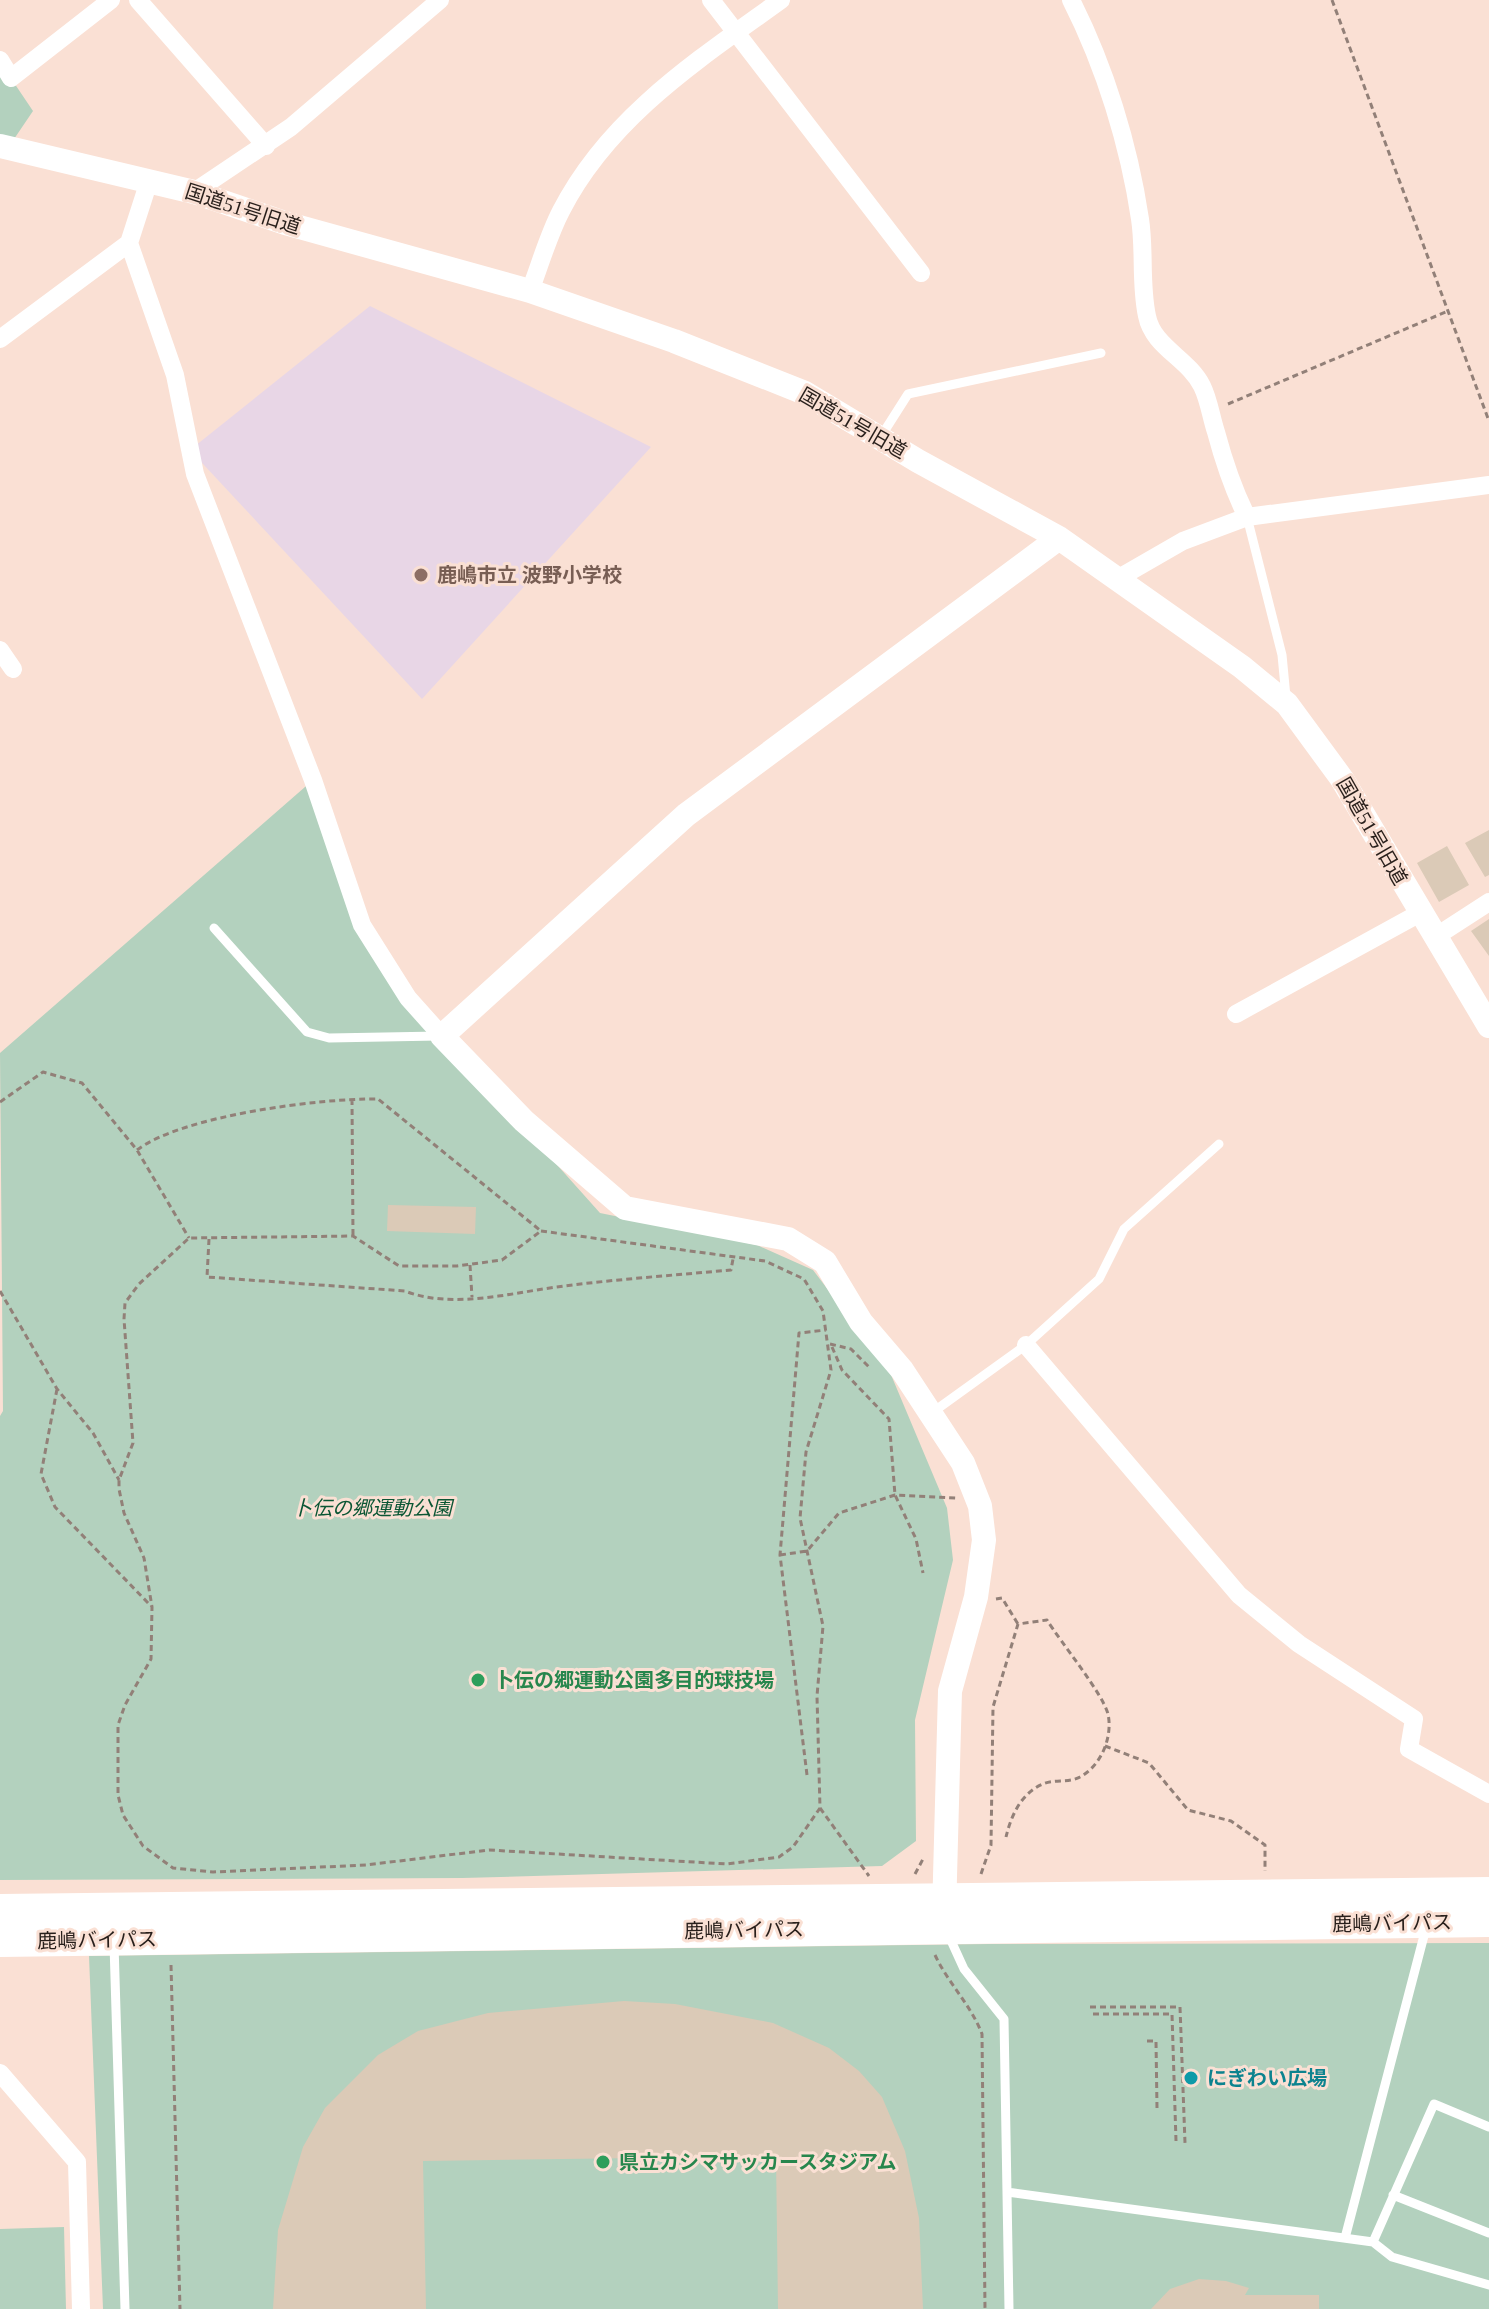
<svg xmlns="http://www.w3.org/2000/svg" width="1489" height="2309" font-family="'Times New Roman','Noto Sans JP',serif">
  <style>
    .education { fill: #e8d6e6 }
    .green { fill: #b3d1be }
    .building { fill: #dbcab7 }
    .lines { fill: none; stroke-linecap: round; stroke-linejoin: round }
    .path { stroke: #928078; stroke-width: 3; stroke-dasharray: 6 4; stroke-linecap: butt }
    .lane { stroke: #fff; stroke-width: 9 }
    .street { stroke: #fff; stroke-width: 18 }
    .secondary { stroke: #fff; stroke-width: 24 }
    .highway { stroke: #fff; stroke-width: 32 }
    .education-dot { fill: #8d6e63; stroke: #fae0d4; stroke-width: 3 }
    .leisure-dot { fill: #2e9e5b; stroke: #fae0d4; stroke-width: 3 }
    .culture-dot { fill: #0f9aa8; stroke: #fae0d4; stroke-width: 3 }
    .labels { text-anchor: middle; stroke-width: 6; stroke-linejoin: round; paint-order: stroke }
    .street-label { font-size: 20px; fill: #281f1b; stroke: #fae0d4 }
    .education-label { font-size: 20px; font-weight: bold; fill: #785e54; stroke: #fae0d4; text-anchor: start }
    .park-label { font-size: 20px; font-style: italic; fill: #0b5634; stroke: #fae0d4 }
    .leisure-label { font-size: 20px; font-weight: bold; fill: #27864d; stroke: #fae0d4; text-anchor: start }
    .culture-label { font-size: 20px; font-weight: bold; fill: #0d838f; stroke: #fae0d4; text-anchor: start }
  </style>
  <rect width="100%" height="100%" fill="#fae0d4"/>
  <path class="education" d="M370 306 651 447 422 699 190 450Z"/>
  <path class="green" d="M0 62 33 111 12 142 0 139Z
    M313 780 362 925 408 998 600 1213 757 1245 813 1270 889 1370 947 1508 953 1560 915 1720 916 1841 882 1866 462 1878 0 1880V1416L3 1411 0 1053Z
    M1489 1943V2309H103L89 1956 989 1944Z
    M64 2227 66 2309H0V2229Z"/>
  <path class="building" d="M1489 830V875L1485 877 1465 843Z
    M1447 846 1469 885 1439 902 1417 863Z
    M1489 919V956L1471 931Z
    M388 1205 476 1207 475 1234 387 1231Z
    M624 2001 675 2004 773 2023 829 2048 859 2071 882 2097 905 2151 919 2218 923 2309H778L776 2156 423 2161 426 2309H273L278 2230 303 2147 325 2108 378 2055 418 2031 488 2013Z
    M1199 2279 1226 2281 1249 2288 1245 2295H1319V2309H1151L1170 2289Z"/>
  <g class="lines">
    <path class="path" d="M1332 0 1489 421
      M1228 404 1448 311
      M352 1099 353 1236
      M0 1102 43 1072 82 1083 137 1150 189 1238
      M137 1150C181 1116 320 1098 378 1099L541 1231
      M541 1231 765 1261 804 1279 823 1311 831 1370 806 1452 800 1518 823 1626 817 1696 820 1808 793 1847 779 1857 727 1864 489 1850 366 1865 213 1872 173 1868 143 1846 123 1815 118 1795V1725L125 1705 151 1659 152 1607 144 1558 124 1513 119 1489V1480L133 1443 124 1319 125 1303 139 1284 189 1238 353 1236 399 1266H457L502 1260Z
      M209 1239 207 1277 405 1291C453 1310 514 1292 564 1286 620 1279 676 1275 731 1270L733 1259
      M470 1265 472 1297
      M0 1291 57 1389 93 1433 119 1480
      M830 1344 851 1349 870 1368
      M832 1347 842 1370 889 1419 895 1495 916 1539 923 1573
      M57 1389 41 1474 55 1507 152 1607
      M780 1555 807 1551 839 1513 895 1495 956 1498
      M996 1599 1002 1598 1018 1624
      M1105 1746 1149 1763 1188 1810 1231 1821 1265 1845V1871
      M807 1775 780 1555 799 1333 826 1330
      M820 1808 869 1876
      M915 1874 923 1859
      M981 1874 991 1845 993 1707 1018 1624 1047 1620C1060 1641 1103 1694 1108 1714 1113 1737 1101 1766 1080 1777 1069 1783 1054 1779 1043 1784 1021 1793 1011 1816 1006 1837
      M935 1955C948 1983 971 2005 982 2034L985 2309
      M171 1965 180 2309
      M1090 2007H1180L1185 2143
      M1093 2014H1172L1176 2141
      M1147 2041H1156L1157 2108"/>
    <path class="lane" d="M880 438 908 394 1101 353
      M1247 517 1282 655 1286 697
      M214 928 307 1032 329 1038 439 1036
      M933 1412 1026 1345 1099 1279 1124 1229 1219 1144
      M948 1934 964 1969 1004 2019 1009 2309
      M114 1944 125 2309
      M1007 2192 1373 2242 1434 2104 1489 2127
      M1393 2195 1489 2233
      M1345 2238 1426 1928
      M1373 2242 1392 2257 1489 2285"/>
    <path class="street" d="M138 0 266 146
      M711 0 921 273
      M1071 0C1105 67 1129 145 1140 219 1145 251 1140 283 1147 316 1153 347 1188 358 1202 386 1209 400 1211 417 1216 432 1224 462 1233 489 1247 517
      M0 60 11 78 111 0
      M149 181 129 243 175 375 195 474 313 780 362 925 408 998 442 1036
      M194 192 291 127 440 0
      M530 291C540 265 548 236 561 211 609 117 698 60 781 0
      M0 339 129 243
      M1117 579 1183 541 1247 517 1489 485
      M0 650 13 669
      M1435 937 1489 902
      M1236 1014 1420 913
      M1026 1345 1239 1595 1299 1644 1414 1719 1409 1749 1489 1794
      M0 2073 77 2162 81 2309"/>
    <path class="secondary" d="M0 146 194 192 285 223 530 291 674 341 805 393 918 461 1059 538 1242 667 1287 704 1342 779 1489 1026
      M944 1914 950 1691 976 1597 984 1540 980 1506 963 1463 902 1370 861 1322 825 1262 788 1239 625 1208 524 1121 442 1036 686 815 1059 538"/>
    <path class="highway" d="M0 1910 1489 1893
      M0 1941 1489 1921"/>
  </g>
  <circle class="education-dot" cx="421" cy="575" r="8"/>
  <g class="leisure-dot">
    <circle cx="478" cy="1680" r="8"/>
    <circle cx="603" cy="2162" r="8"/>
  </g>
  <circle class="culture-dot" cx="1191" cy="2078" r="8"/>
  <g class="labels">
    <g class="street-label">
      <text transform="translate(243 209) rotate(18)" y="7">国道51号旧道</text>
      <text transform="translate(853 423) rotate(30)" y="7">国道51号旧道</text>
      <text transform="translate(1372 831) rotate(60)" y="7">国道51号旧道</text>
      <text transform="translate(1392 1923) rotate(-1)" y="7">鹿嶋バイパス</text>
      <text transform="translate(744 1930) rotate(-1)" y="7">鹿嶋バイパス</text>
      <text transform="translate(97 1940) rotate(-1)" y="7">鹿嶋バイパス</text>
    </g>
    <g class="education-label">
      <text x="437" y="582">鹿嶋市立 波野小学校</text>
    </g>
    <g class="park-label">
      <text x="372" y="1515">卜伝の郷運動公園</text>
    </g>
    <g class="leisure-label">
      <text x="494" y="1687">卜伝の郷運動公園多目的球技場</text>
      <text x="619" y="2169">県立カシマサッカースタジアム</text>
    </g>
    <g class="culture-label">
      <text x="1207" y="2085">にぎわい広場</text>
    </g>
  </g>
</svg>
